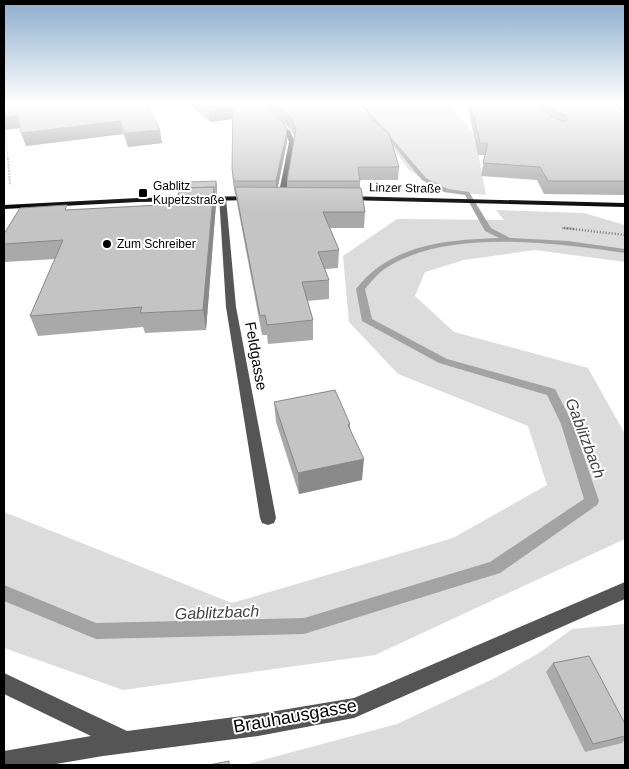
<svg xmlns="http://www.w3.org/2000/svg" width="629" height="769" font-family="Arial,sans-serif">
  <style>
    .green { fill: #dcdcdc }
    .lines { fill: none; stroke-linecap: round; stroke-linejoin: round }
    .stream { fill: #a3a3a3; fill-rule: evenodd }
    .path-far2 { stroke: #777; stroke-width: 1; stroke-dasharray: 0.5 1; stroke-linecap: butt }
    .path-far1 { stroke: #777; stroke-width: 2; stroke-dasharray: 0.5 1; stroke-linecap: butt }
    .path { stroke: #777; stroke-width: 2.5; stroke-dasharray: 1 2; stroke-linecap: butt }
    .minor { fill: #555; fill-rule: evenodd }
    .major { fill: #000; fill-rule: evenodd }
    .wall { fill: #a9a9a9 }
    .shaded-wall { fill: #898989 }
    .building { fill: #c4c4c4; stroke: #898989 }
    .poi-dot { fill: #000; stroke: #fff; stroke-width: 2 }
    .labels { text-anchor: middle; stroke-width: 4; stroke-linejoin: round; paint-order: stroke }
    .far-poi-label { font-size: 12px; fill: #000; stroke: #fff; text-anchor: start }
    .far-street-label { font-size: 12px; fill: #000; stroke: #fff }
    .street-label { font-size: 15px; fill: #000; stroke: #fff }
    .water-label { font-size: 16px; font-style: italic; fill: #444; stroke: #fff }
    .near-street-label { font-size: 18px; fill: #000; stroke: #fff }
  </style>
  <rect width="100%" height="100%" fill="#fff"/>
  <path class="green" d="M351 104H450L475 136 486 195 441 191 409 170 363 108Z
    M496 210 584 213 625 225V262L535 250 464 260 425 272 415 296 454 332 588 368 625 434V539L375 655 123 690 4 648V512L232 603 453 538 547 485 528 426 398 374 349 322 343 256 397 219 504 220Z
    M625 624V765H244L397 724 495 678 539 653 572 629Z"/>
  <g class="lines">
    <path class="stream" d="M359 104H363L426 178 448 189 469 192 491 228 510 238 568 241 625 249V253C557 243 447 228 386 268 378 273 371 282 365 289L372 319 447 359 555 389 573 424 599 501 597 505 500 573 304 634 96 639 4 601V585L96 623 304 618 490 562 584 499 561 424 547 395 439 363 362 321 356 289C391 244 446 240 499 238L485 231 465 195 444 192 422 180Z"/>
    <path class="path-far2" d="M4 118 8 159"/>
    <path class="path-far1" d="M8 158 10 185
      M562 228 575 229"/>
    <path class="path" d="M564 228 625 235"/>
    <path class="minor" d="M256 104H261L290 131 295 142 285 199 278 197 289 142 285 133Z
      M219 196 226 198 236 307 276 518 274 523 268 525 262 523 260 518 226 307Z
      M625 582V599L354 718 258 736 103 756 50 765H4V751L91 736 4 694V673L127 731 258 714 354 698Z"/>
    <path class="major" d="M254 196H257V200L138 202 4 209V205L138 198Z
      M343 196 625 203V207L346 200 342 198Z"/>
  </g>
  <path class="wall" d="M146 104 162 143 128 147 123 134 26 146 21 128Z
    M189 104H263L287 130V142L278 187H287V181L295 138 291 130 264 104H352L399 167 398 180H360V188L365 212 364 228H330L339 250 338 268 325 269 329 280V299L307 301 313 320V340L268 344 267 335H262L237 203 236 195H235L233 183 232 169V119L210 122Z
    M467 104H618L625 113V195L544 194 537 180 481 176 485 155H478Z
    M216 181 217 189V196H215L216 204 206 330 145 333 143 327 38 336 30 316 55 259 5 262 4 258V234L69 210 160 205 176 199 185 188Z
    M274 402 350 424V429L362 480 299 494 276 422Z
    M553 663 625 724V740L622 743 585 752 546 672Z"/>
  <path class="shaded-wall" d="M233 108 234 119 210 122 209 111Z
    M18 115 22 128 4 130V117Z
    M120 121 123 134 26 146 21 133Z
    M160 130 162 143 128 147 125 133Z
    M287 130V142L276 195V181Z
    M216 181 217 189V196L216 187Z
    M214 187 216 204 206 330 203 310Z
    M364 459 362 480 299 494 298 473Z"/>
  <path class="building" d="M4 104H146L160 130 125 133 120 121 21 133 18 115 4 117Z
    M201 104H263L283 122 287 130 276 181H234L232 169 233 108 209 111Z
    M275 104H352L389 133 399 167H358L360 181H287L296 129 291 118Z
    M471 104H537L551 116 564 122 567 120 566 116 557 112 548 104H618L625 113V181H548L540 167 483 163 488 143H480Z
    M216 181V187L185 188 188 182Z
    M214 187 203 310 140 313 142 307 30 316 63 240 4 244V234L20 208 67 205 65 210 160 205 161 200 176 199 181 188Z
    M235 187 361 188 365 212H323L339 250 318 252 329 280 302 282 313 320 267 325 265 315 260 316Z
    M335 390 350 424 348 425 364 459 298 473 274 402Z
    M589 656 625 724V736L593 744 553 663Z
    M229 761V765H209Z"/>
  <linearGradient id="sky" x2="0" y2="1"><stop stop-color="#8cadcc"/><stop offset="0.49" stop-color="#fff"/><stop offset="1" stop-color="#fff" stop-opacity="0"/></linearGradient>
  <rect width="629" height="211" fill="url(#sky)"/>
  <g class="poi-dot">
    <rect x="138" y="188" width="10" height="10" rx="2.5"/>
    <circle cx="107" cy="244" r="5"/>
  </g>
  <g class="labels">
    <g class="far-poi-label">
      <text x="153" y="190">Gablitz<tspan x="153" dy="14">Kupetzstraße</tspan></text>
      <text x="117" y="248">Zum Schreiber</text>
    </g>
    <g class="far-street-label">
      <text transform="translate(405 188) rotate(1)" y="4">Linzer Straße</text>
    </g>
    <g class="street-label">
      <text transform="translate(256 356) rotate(80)" y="5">Feldgasse</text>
    </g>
    <g class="water-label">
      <text transform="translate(586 438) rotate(69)" y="6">Gablitzbach</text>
      <text transform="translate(217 612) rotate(-2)" y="6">Gablitzbach</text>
    </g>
    <g class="near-street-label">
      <text transform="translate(295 716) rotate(-10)" y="6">Brauhausgasse</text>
    </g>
  </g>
  <rect width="629" height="769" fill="none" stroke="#000000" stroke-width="10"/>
</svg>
